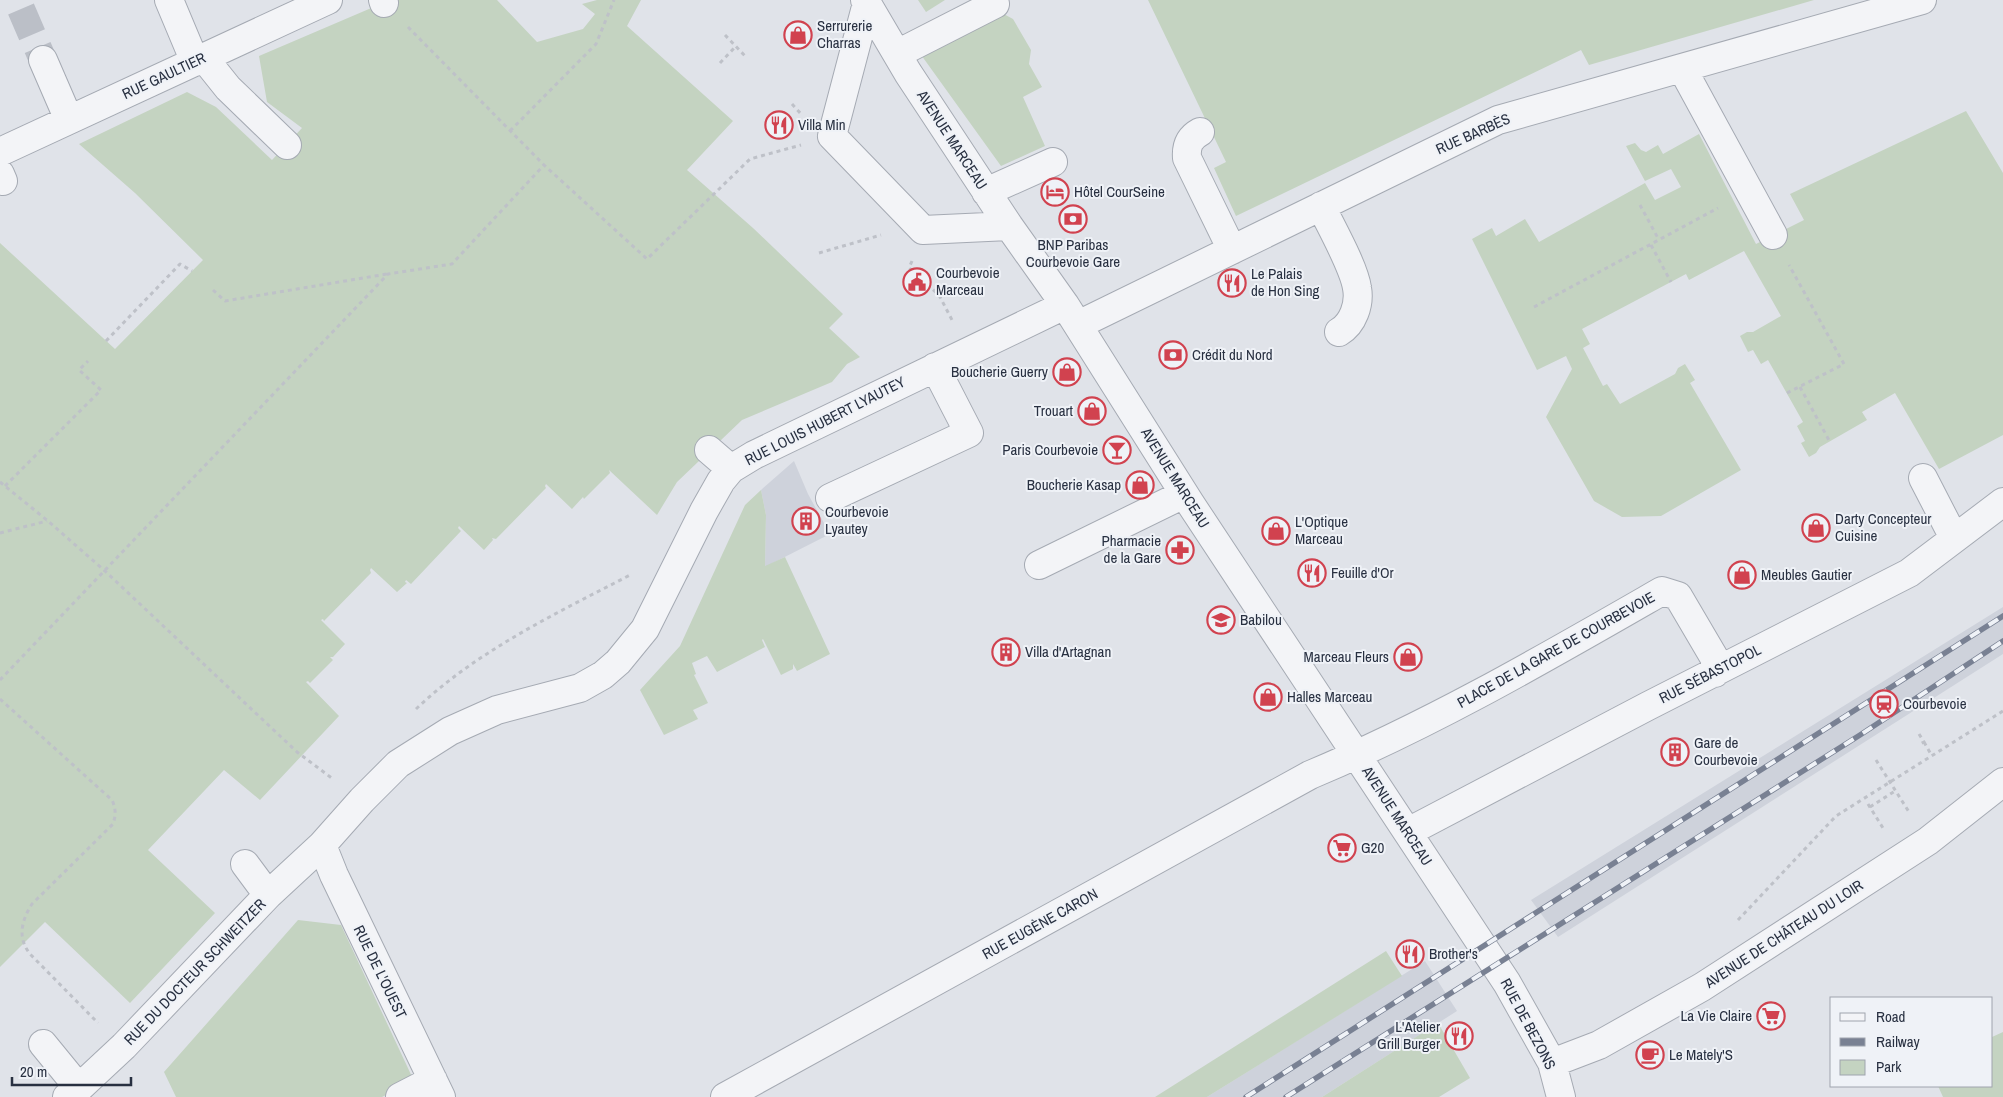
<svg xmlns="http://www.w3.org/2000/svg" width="2003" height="1097" font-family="'Archivo Narrow',sans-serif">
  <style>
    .built { fill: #ced2db }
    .green { fill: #c4d3c1 }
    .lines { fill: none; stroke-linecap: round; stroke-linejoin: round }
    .minor-tunnel { stroke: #bbbfc7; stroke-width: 28; stroke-dasharray: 28 14; stroke-linecap: butt }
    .minor-casing { stroke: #a5aab3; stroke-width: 30 }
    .path { stroke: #bec1c8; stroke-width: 3; stroke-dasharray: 4 4; stroke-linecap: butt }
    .minor { stroke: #f3f4f7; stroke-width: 28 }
    .rail-casing { stroke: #798193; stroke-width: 5.5 }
    .rail { stroke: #eff2f7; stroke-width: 4; stroke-dasharray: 11; stroke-linecap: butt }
    .labels { text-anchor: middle; stroke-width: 4; stroke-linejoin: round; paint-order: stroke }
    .poi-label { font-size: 15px; fill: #283041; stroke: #eff2f7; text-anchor: start }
    .street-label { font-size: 15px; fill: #283041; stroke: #eff2f7 }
  </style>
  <rect width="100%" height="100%" fill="#e0e3e9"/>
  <path class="built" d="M794 461 808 494 830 534 765 567 766 515 761 490Z
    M2003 607V654L1558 937 1531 900Z
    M1425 961 1457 1011 1322 1097H1207Z"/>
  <path class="green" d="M390 0H497L537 42 583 29 595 14 582 4 597 0H641L627 26 733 121 687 170 753 228 843 314 829 328 860 357 847 364 832 382 742 420 677 482 657 515 609 470 610 473 584 499 583 497 572 509 546 484 545 486 546 488 496 539 492 538 493 540 484 550 459 526 458 528 461 531 411 584 406 580 405 582 407 583 397 592 371 568 370 570 371 573 324 621 323 619 321 620 345 644 333 657H330L333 660 310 683 308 681 306 682 339 716 260 800 224 770 148 850 215 913 130 1003 45 922 0 967V243L115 349 203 260 135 193 79 144 187 92 216 107 272 160 302 128 267 102 259 56Z
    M918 0H945L926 12Z
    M1148 0H1814L1589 65 1581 50 1236 216 1214 168 1226 162Z
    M1000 12 1013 19 1031 50 1029 64 1042 87 1023 97 1045 146 1001 166 919 52Z
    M1966 111 2003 173V435L1939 469 1895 393 1862 412 1867 420 1820 447 1816 453 1809 457 1801 443 1805 441 1797 426 1803 422 1768 360 1761 364 1753 350 1748 352 1740 336 1747 332H1753L1781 316 1744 251 1689 280 1686 274 1582 329 1590 344 1583 348 1603 386 1607 384 1620 404 1675 374 1678 368 1685 364 1695 380 1690 383 1741 470 1661 516 1622 517 1594 501 1546 417 1572 369 1566 356 1537 370 1472 239 1492 228 1496 236 1525 219 1539 242 1645 183 1655 200 1681 187 1671 169 1645 181 1626 146 1635 143 1641 150 1646 152 1658 145 1663 154 1699 134 1756 244 1804 220 1790 194Z
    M761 490 766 515 765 566 785 557 830 654 797 671 793 664V669L781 675 763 639 762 640 765 647 717 672 707 656 692 663 696 674 694 675 708 703 693 710 698 719 664 735 640 690 680 646 745 505Z
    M298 920 341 925 414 1081 382 1097H176L164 1072Z
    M1386 951 1402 976 1207 1097H1155Z
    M1438 1023 1470 1078 1439 1097H1322Z
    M2003 1032V1097H1943L1938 1086H1992V1037Z"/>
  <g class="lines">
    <path class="minor-tunnel" d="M21 9 43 60"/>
    <g class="minor-casing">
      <path id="minor" d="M169 0 195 62
        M383 0 384 3
        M865 0 908 73 1009 226 1065 305 1190 503 1507 983 1552 1063 1561 1097
        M867 3 832 136 923 230 1009 226
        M897 54 995 4
        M204 58 228 88 287 145
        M43 60 69 120
        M1682 68 1773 235
        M1200 132C1189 138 1186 146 1187 158L1232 250
        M0 152 328 0
        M0 174 3 181
        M986 192 1053 162
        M1321 206C1331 227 1354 267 1357 288 1360 304 1353 324 1339 332
        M1078 325 1498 120 1922 0
        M709 450 731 469
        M1923 478 1954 538
        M830 498 969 433 935 367
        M1039 565 1184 494
        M1408 832 1648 706 1909 573 2003 502
        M322 845 334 875 441 1097
        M245 864 268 895
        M43 1044 79 1088
        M1552 1063 1599 1045 1702 987 1928 841 2003 782
        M67 1097 79 1088 124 1046 268 895 322 845 362 800 398 764 450 731 497 710 580 688 603 675 618 662 645 629 704 511 721 481 731 469 754 455 1065 305
        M400 1097 433 1080
        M725 1097 1310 775C1432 724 1547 657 1662 591L1678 596 1715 659V673"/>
    </g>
    <path class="path" d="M408 27 544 165
      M725 35 747 58
      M720 63 736 46
      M792 104 802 115
      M510 131 596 44 614 0
      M1640 205 1659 240
      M1651 245 1671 282
      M819 253 881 235
      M912 261 909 268 939 295 952 320
      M213 290 225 301 387 274
      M1534 307 1718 208
      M106 341 180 264 192 271
      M1800 387 1830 442
      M1787 393 1844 364 1789 265
      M0 482 48 521 105 571 297 752 333 779
      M5 486 101 390 79 370 88 361
      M0 533 47 521
      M0 680 388 274 452 264 544 165 647 259 750 159 801 145
      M0 699 112 800C116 809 116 815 113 824L32 904C21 921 17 939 31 955L98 1023
      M416 709C478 650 557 613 632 574
      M1919 734 1924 742 1920 744
      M1924 742 1932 756
      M1876 760 1909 812
      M1868 804 1883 828
      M1870 807 1895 791
      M1738 920 1836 816 2003 711"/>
    <use href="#minor" class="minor"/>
    <g class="rail-casing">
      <path id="rail" d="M1246 1097 2003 616
        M1286 1097 1860 735 2003 641"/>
    </g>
    <use href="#rail" class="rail"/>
  </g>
  <defs>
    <g id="shop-ring" transform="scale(1.4375)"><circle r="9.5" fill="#eff2f7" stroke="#d1424f" stroke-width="1.5"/><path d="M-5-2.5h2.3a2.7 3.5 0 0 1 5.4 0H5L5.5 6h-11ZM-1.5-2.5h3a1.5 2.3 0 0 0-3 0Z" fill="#d1424f"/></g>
    <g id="restaurant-ring" transform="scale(1.4375)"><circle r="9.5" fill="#eff2f7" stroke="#d1424f" stroke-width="1.5"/><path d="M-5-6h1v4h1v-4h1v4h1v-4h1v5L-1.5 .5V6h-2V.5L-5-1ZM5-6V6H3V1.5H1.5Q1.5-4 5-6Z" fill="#d1424f"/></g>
    <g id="hotel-ring" transform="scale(1.4375)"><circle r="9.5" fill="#eff2f7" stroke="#d1424f" stroke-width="1.5"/><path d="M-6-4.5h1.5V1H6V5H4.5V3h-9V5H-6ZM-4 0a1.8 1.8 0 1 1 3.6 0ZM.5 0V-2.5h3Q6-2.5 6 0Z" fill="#d1424f"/></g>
    <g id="bank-ring" transform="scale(1.4375)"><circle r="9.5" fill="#eff2f7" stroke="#d1424f" stroke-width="1.5"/><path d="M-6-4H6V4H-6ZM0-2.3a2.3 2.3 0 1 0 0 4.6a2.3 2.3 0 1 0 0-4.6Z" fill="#d1424f"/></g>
    <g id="civic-ring" transform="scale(1.4375)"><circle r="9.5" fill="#eff2f7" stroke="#d1424f" stroke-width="1.5"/><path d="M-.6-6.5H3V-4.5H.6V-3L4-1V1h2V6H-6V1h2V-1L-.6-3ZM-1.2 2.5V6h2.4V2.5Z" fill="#d1424f"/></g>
    <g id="bar-ring" transform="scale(1.4375)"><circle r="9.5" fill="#eff2f7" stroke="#d1424f" stroke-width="1.5"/><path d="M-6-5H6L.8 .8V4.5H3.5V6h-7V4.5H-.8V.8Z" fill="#d1424f"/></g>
    <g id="building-ring" transform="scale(1.4375)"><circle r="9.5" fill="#eff2f7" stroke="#d1424f" stroke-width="1.5"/><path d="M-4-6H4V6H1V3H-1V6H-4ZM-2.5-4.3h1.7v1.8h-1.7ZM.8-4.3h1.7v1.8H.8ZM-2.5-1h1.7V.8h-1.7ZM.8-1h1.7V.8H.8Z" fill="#d1424f"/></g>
    <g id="pharmacy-ring" transform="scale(1.4375)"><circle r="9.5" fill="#eff2f7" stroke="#d1424f" stroke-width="1.5"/><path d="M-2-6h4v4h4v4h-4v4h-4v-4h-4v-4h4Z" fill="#d1424f"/></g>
    <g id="school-ring" transform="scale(1.4375)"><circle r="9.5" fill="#eff2f7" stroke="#d1424f" stroke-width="1.5"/><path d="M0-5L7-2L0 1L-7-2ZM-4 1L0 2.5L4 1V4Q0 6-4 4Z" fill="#d1424f"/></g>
    <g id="station-ring" transform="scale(1.4375)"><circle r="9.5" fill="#eff2f7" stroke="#d1424f" stroke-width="1.5"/><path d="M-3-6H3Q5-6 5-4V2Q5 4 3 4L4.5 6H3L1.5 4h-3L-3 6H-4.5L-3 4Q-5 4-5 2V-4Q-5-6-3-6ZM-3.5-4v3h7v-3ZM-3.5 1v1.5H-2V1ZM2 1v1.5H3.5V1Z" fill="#d1424f"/></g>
    <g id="supermarket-ring" transform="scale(1.4375)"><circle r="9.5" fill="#eff2f7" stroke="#d1424f" stroke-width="1.5"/><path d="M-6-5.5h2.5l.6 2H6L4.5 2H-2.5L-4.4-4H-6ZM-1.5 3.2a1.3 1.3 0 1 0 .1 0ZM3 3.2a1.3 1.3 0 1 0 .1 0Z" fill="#d1424f"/></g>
    <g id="cafe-ring" transform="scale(1.4375)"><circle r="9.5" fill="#eff2f7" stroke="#d1424f" stroke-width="1.5"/><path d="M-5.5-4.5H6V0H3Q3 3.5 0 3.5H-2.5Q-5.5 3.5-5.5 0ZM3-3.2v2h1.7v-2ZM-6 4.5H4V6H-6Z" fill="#d1424f"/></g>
  </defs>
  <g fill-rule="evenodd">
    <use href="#shop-ring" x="798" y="35"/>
    <use href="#restaurant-ring" x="779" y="125"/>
    <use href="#hotel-ring" x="1055" y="192"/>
    <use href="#bank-ring" x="1073" y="219"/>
    <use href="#civic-ring" x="917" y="282"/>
    <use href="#restaurant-ring" x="1232" y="283"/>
    <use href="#bank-ring" x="1173" y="355"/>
    <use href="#shop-ring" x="1067" y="372"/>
    <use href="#shop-ring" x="1092" y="411"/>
    <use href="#bar-ring" x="1117" y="450"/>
    <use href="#shop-ring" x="1140" y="485"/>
    <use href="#building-ring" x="806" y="521"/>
    <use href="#shop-ring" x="1816" y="528"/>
    <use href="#shop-ring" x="1276" y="531"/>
    <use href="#pharmacy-ring" x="1180" y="550"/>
    <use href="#restaurant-ring" x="1312" y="573"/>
    <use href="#shop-ring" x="1742" y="575"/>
    <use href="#school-ring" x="1221" y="620"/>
    <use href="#building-ring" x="1006" y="652"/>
    <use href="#shop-ring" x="1408" y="657"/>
    <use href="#shop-ring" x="1268" y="697"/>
    <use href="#station-ring" x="1884" y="704"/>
    <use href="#building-ring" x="1675" y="752"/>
    <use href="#supermarket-ring" x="1342" y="848"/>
    <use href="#restaurant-ring" x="1410" y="954"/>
    <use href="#supermarket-ring" x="1771" y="1016"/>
    <use href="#restaurant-ring" x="1459" y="1036"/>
    <use href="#cafe-ring" x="1650" y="1055"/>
  </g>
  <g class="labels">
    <g class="poi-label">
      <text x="817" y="31">Serrurerie<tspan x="817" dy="17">Charras</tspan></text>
      <text x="798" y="130">Villa Min</text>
      <text x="1074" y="197">Hôtel CourSeine</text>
      <text x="1073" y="250" text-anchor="middle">BNP Paribas<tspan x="1073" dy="17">Courbevoie Gare</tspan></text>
      <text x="936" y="278">Courbevoie<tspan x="936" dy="17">Marceau</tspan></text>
      <text x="1251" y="279">Le Palais<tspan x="1251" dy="17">de Hon Sing</tspan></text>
      <text x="1192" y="360">Crédit du Nord</text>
      <text x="1048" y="377" text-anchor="end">Boucherie Guerry</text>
      <text x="1073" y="416" text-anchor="end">Trouart</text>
      <text x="1098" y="455" text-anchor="end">Paris Courbevoie</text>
      <text x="1121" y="490" text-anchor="end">Boucherie Kasap</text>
      <text x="825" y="517">Courbevoie<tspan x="825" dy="17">Lyautey</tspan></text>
      <text x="1835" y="524">Darty Concepteur<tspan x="1835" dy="17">Cuisine</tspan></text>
      <text x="1295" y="527">L'Optique<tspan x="1295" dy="17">Marceau</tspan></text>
      <text x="1161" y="546" text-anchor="end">Pharmacie<tspan x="1161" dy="17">de la Gare</tspan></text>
      <text x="1331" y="578">Feuille d'Or</text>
      <text x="1761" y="580">Meubles Gautier</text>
      <text x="1240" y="625">Babilou</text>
      <text x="1025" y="657">Villa d'Artagnan</text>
      <text x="1389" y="662" text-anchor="end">Marceau Fleurs</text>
      <text x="1287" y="702">Halles Marceau</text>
      <text x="1903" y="709">Courbevoie</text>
      <text x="1694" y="748">Gare de<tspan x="1694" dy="17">Courbevoie</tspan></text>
      <text x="1361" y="853">G20</text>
      <text x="1429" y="959">Brother's</text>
      <text x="1752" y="1021" text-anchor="end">La Vie Claire</text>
      <text x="1440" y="1032" text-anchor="end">L'Atelier<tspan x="1440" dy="17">Grill Burger</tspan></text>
      <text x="1669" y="1060">Le Mately'S</text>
    </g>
    <g class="street-label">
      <text transform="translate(164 76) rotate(-25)" y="5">RUE GAULTIER</text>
      <text transform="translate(1473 134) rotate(-24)" y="5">RUE BARBÈS</text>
      <text transform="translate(952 140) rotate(57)" y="5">AVENUE MARCEAU</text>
      <text transform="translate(825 421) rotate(-27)" y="5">RUE LOUIS HUBERT LYAUTEY</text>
      <text transform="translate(1175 478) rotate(58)" y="5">AVENUE MARCEAU</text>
      <text transform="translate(1556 650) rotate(-29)" y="5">PLACE DE LA GARE DE COURBEVOIE</text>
      <text transform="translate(1710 674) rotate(-27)" y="5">RUE SÉBASTOPOL</text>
      <text transform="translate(1397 816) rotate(57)" y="5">AVENUE MARCEAU</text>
      <text transform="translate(1040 924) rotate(-29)" y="5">RUE EUGÈNE CARON</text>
      <text transform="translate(1784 934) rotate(-33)" y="5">AVENUE DE CHÂTEAU DU LOIR</text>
      <text transform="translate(195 972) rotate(-46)" y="5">RUE DU DOCTEUR SCHWEITZER</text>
      <text transform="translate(380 972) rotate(64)" y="5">RUE DE L'OUEST</text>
      <text transform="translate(1528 1024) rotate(62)" y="5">RUE DE BEZONS</text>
    </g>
  </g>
  <rect x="1830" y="997" width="162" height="90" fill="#eff2f7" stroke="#9fa4ae"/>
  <rect x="1840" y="1013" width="25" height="8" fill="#f3f4f7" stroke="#9fa4ae"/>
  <text x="1876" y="1022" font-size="15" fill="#283041">Road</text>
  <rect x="1840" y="1038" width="25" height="8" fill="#798193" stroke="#9fa4ae"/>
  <text x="1876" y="1047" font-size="15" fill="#283041">Railway</text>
  <rect x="1840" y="1060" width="25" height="15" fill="#c4d3c1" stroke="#9fa4ae"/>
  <text x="1876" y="1072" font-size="15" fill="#283041">Park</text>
  <path d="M12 1077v8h119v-8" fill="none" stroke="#283041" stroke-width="2.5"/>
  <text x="20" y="1077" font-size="15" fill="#283041" stroke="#eff2f7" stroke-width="4" paint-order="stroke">20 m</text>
</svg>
